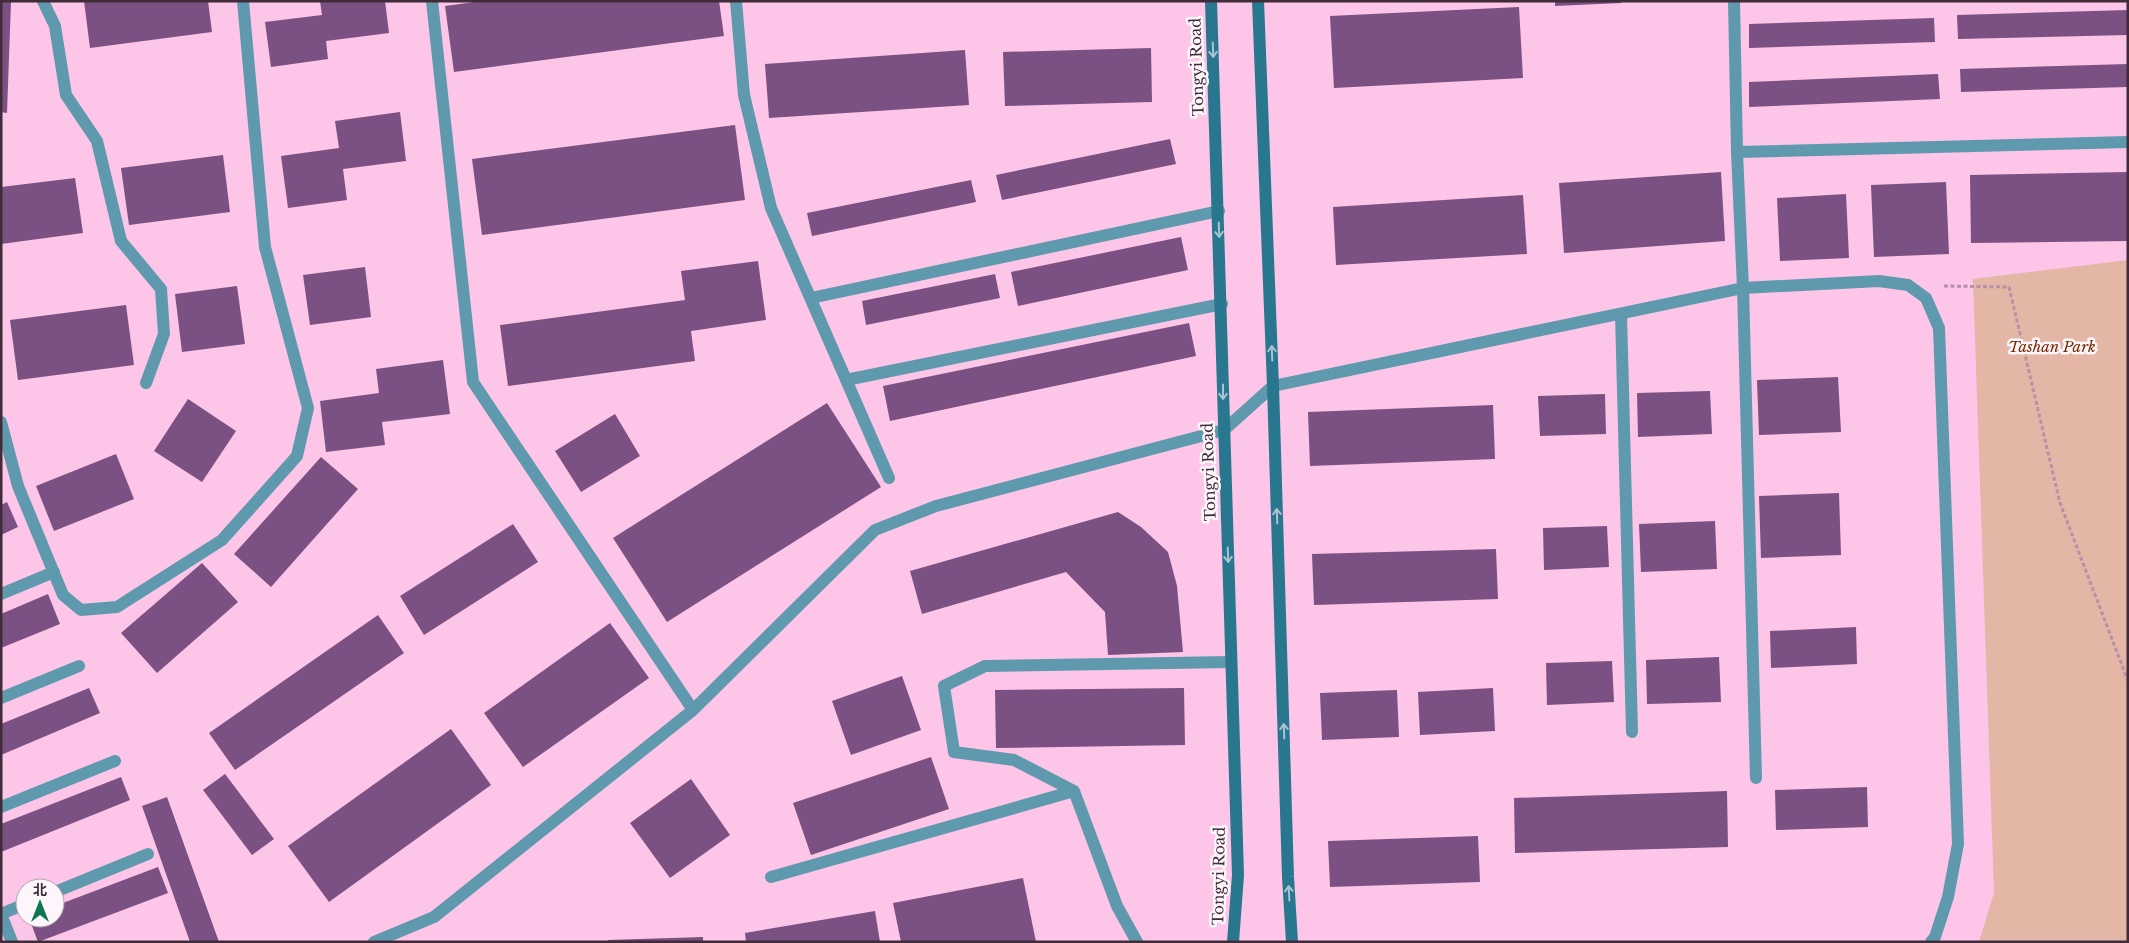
<svg xmlns="http://www.w3.org/2000/svg" width="2129" height="943" font-family="'Libre Baskerville','Noto Sans SC',serif">
  <style>
    .park { fill: #e3b6a5 }
    .building { fill: #7b5082 }
    .lines { fill: none; stroke-linecap: round; stroke-linejoin: round }
    .path { stroke: #ba8fa9; stroke-width: 3; stroke-dasharray: 4 2.5; stroke-linecap: butt }
    .service { stroke: #5e99ae; stroke-width: 12 }
    .minor { stroke: #5e99ae; stroke-width: 12 }
    .secondary { stroke: #28778f; stroke-width: 12 }
    .oneway { stroke: #a8c4d0 }
    .labels { text-anchor: middle; stroke-width: 5; stroke-linejoin: round; paint-order: stroke }
    .street-label { font-size: 15px; fill: #402b38; stroke: #fdf7fb }
    .park-label { font-size: 15px; font-style: italic; fill: #7b2800; stroke: #fdf7fb }
  </style>
  <rect width="100%" height="100%" fill="#fdc5e7"/>
  <path class="park" d="M2128 260V942H1979L1994 893 1973 279Z"/>
  <path class="building" d="M1 1H11L7 113 1 112Z
    M84 1H208L212 32 90 48Z
    M320 1H385L389 33 326 41 328 59 271 67 265 22 322 15Z
    M482 1H719L724 36 454 72 445 6Z
    M1555 1H1621V3L1555 6Z
    M1519 7 1523 78 1334 88 1330 16Z
    M2128 10V35L1958 39 1957 15Z
    M1934 18 1935 42 1749 48V24Z
    M1151 48 1152 102 1005 106 1003 52Z
    M965 50 969 105 769 118 765 64Z
    M2128 64V87L1961 92 1960 69Z
    M1938 74 1940 99 1749 107V82Z
    M400 112 406 161 343 169 347 200 288 208 281 156 339 148 335 121Z
    M735 125 745 200 482 235 472 159Z
    M1170 139 1176 164 1002 200 996 175Z
    M223 155 230 212 129 225 121 168Z
    M1721 172 1725 241 1564 253 1559 183Z
    M2128 172V241L1971 243 1970 175Z
    M75 178 83 233 1 244V187Z
    M971 180 976 202 812 236 807 213Z
    M1946 182 1949 254 1874 257 1871 185Z
    M1846 194 1849 258 1780 261 1777 198Z
    M1523 195 1527 254 1336 265 1333 207Z
    M1181 237 1188 270 1018 306 1011 272Z
    M758 261 766 320 691 331 695 361 508 386 500 325 685 300 681 271Z
    M365 267 371 317 310 325 303 275Z
    M995 274 1000 298 866 325 862 301Z
    M237 286 245 344 182 352 175 294Z
    M126 305 134 365 18 380 10 320Z
    M1189 323 1196 356 890 421 883 386Z
    M443 360 450 414 382 422 385 445 326 452 320 401 379 393 376 369Z
    M1838 377 1841 432 1759 435 1757 380Z
    M1710 391 1712 434 1638 437 1637 393Z
    M1605 394 1606 434 1540 436 1538 396Z
    M188 399 236 431 202 482 154 451Z
    M827 403 881 487 667 622 613 538Z
    M1493 405 1495 459 1310 466 1308 412Z
    M615 414 640 456 581 492 555 451Z
    M116 454 134 499 54 531 36 486Z
    M321 457 358 489 271 587 234 554Z
    M1839 493 1841 555 1761 558 1759 496Z
    M7 502 18 527 1 535V505Z
    M1118 512 1141 527 1168 552 1177 586 1183 652 1108 655 1105 612 1066 572 922 614 910 571Z
    M1715 521 1717 569 1641 572 1639 524Z
    M513 524 538 562 424 635 400 596Z
    M1607 526 1609 567 1544 570 1543 528Z
    M1496 549 1498 599 1314 605 1312 554Z
    M202 563 238 602 157 673 121 633Z
    M48 594 60 624 1 648V614Z
    M378 615 404 653 235 770 209 733Z
    M610 623 649 678 523 767 484 713Z
    M1856 627 1857 664 1771 668 1770 631Z
    M1719 657 1721 702 1647 704 1646 660Z
    M1612 661 1614 702 1547 705 1546 663Z
    M902 676 921 730 851 755 832 701Z
    M89 688 100 713 1 755V724Z
    M1184 688 1185 745 996 748 995 690Z
    M1493 688 1495 731 1420 735 1418 692Z
    M1397 690 1399 737 1322 740 1320 693Z
    M451 729 491 785 329 902 288 846Z
    M931 757 949 809 811 855 793 803Z
    M225 774 274 839 252 855 203 790Z
    M121 777 130 800 1 852V824Z
    M691 779 730 835 670 878 630 823Z
    M1867 787 1868 827 1776 830 1775 790Z
    M1727 791 1728 847 1515 853 1514 798Z
    M167 797 219 942H190L142 806Z
    M1478 836 1480 882 1330 887 1328 841Z
    M158 867 168 893 38 942 29 918H55V906Z
    M1023 878 1036 942H901L893 903Z
    M875 911 880 942H746L745 933Z
    M703 937V942H608V940Z"/>
  <g class="lines">
    <path class="path" d="M1944 286 2009 287 2060 503 2128 681"/>
    <path class="service" d="M1737 152 2128 142
      M1743 288 1879 281 1908 285 1926 298 1939 328 1958 844 1948 897 1935 937 1931 942
      M1621 314 1632 732
      M1074 791 1014 760 954 752 944 686 985 666 1231 662
      M771 877 1074 791 1117 906 1137 942"/>
    <path class="minor" d="M43 1 55 26 66 95 97 141 121 241 161 289 164 334 146 383
      M432 1 473 382 693 710
      M736 1 744 95 771 208 889 478
      M1734 1 1737 152 1743 288 1756 778
      M811 298 1219 211
      M846 380 1222 304
      M1 422 18 486 63 595 81 610 117 607 222 540 297 456 308 408 265 247 243 1
      M1 594 54 572
      M1 698 79 666
      M1 807 115 761
      M55 892 148 854
      M1 914 12 942
      M1 914 25 904
      M374 942 434 917 693 710 875 530 936 506 1224 430 1273 386 1743 288"/>
    <path class="secondary" d="M1211 1C1222 293 1229 584 1238 875L1233 942
      M1258 1 1273 386 1288 877 1292 942"/>
  </g>
  <defs><path id="oneway-shaft" d="M-6 0H5M1.5-3L5.5 0L1.5 3" fill="none" stroke-width="1.6" stroke-linecap="round" stroke-linejoin="round" transform="scale(1.25)"/></defs>
  <g class="oneway">
    <use href="#oneway-shaft" transform="translate(1213 50) rotate(88)"/>
    <use href="#oneway-shaft" transform="translate(1219 230) rotate(88)"/>
    <use href="#oneway-shaft" transform="translate(1272 353) rotate(-92)"/>
    <use href="#oneway-shaft" transform="translate(1223 392) rotate(90)"/>
    <use href="#oneway-shaft" transform="translate(1277 516) rotate(-92)"/>
    <use href="#oneway-shaft" transform="translate(1228 555) rotate(88)"/>
    <use href="#oneway-shaft" transform="translate(1284 731) rotate(-92)"/>
    <use href="#oneway-shaft" transform="translate(1289 893) rotate(-93)"/>
  </g>
  <g class="labels">
    <g class="street-label">
      <text transform="translate(1197 67) rotate(-92)" y="5">Tongyi Road</text>
      <text transform="translate(1209 472) rotate(-92)" y="5">Tongyi Road</text>
      <text transform="translate(1219 876) rotate(-89)" y="5">Tongyi Road</text>
    </g>
    <g class="park-label">
      <text x="2052" y="352">Tashan Park</text>
    </g>
  </g>
  <rect width="2129" height="943" fill="none" stroke="#402b38" stroke-width="5"/>
  <g transform="translate(40 903)"><circle r="24" fill="#fdf7fb" stroke="#b1a5ad"/>
  <path d="M0-4L9 19L0 12L-9 19Z" fill="#0c7751"/>
  <text y="-8" font-size="14" font-weight="bold" text-anchor="middle" fill="#402b38">北</text>
  </g>
</svg>
